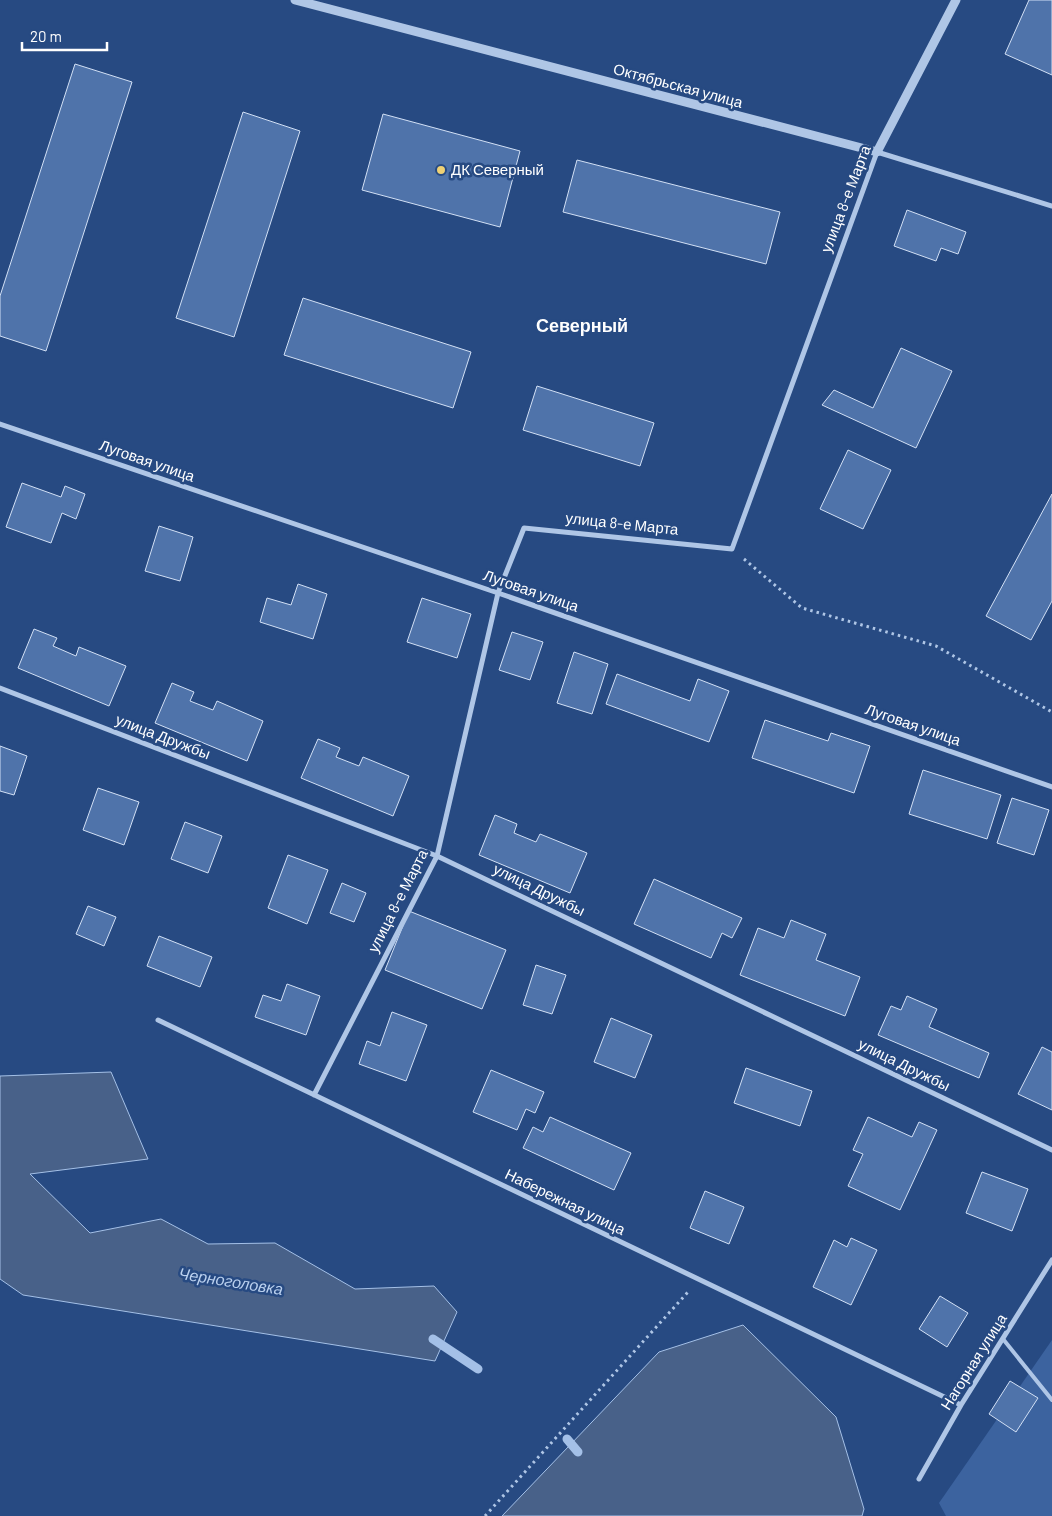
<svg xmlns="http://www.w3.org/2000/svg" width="1052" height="1516" font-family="Barlow,sans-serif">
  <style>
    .green { fill: #3c639f }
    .water { fill: #486189; stroke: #a4c0e7 }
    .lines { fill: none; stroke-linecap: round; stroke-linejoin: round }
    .stream { stroke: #a4c0e7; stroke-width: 9 }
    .building { fill: #4f73aa; stroke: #d2e0f5 }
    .path { stroke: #afc6e6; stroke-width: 3; stroke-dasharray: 2.5 4; stroke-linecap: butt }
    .service { stroke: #afc6e6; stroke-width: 4 }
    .minor { stroke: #afc6e6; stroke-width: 5 }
    .tertiary { stroke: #afc6e6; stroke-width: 9 }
    .poi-dot { fill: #efd175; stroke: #274a82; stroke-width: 2 }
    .labels { text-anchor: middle; stroke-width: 5; stroke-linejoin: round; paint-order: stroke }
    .street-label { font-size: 15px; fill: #fff; stroke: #274a82 }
    .poi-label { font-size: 15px; fill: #fff; stroke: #274a82; text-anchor: start }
    .water-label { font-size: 16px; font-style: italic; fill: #bad0ee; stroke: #274a82 }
    .quarter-label { font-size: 18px; font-weight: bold; fill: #fff; stroke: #274a82 }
  </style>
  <rect width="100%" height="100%" fill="#274a82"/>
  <path class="green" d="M1052 1340V1516H946L939 1503Z"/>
  <path class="water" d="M111 1072 148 1159 30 1174 90 1233 161 1219 208 1244 275 1243 355 1289 434 1286 457 1312 435 1361 23 1295 0 1279V1076Z
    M743 1325 836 1417 864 1509 862 1516H502L659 1352Z"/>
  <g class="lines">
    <path class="stream" d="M433 1339 478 1369
      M567 1439 578 1452"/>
  </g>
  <path class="building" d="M1029 0H1052V75L1005 54Z
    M75 64 132 82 46 351 0 336V296Z
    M243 112 300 131 234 337 176 318Z
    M383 114 520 151 500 227 362 190Z
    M577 160 780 212 766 264 563 212Z
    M907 210 966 232 958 254 941 248 936 261 894 246Z
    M303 298 471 352 453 408 284 355Z
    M901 348 952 371 916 448 822 405 834 390 873 408Z
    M537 386 654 423 640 466 523 430Z
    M848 450 891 470 863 529 820 509Z
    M22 483 61 497 65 486 85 494 76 519 62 513 51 543 6 527Z
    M1052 494V601L1031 640 986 616Z
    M159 526 193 537 180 581 145 571Z
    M298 584 327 594 313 639 260 622 267 598 291 605Z
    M422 598 471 614 457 658 407 642Z
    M34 629 57 638 53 646 76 656 79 647 126 666 109 706 18 668Z
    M512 632 543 642 530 680 499 670Z
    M574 652 608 664 592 714 557 703Z
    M617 674 690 701 698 679 729 691 709 742 606 704Z
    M172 683 194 692 190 701 213 710 217 701 263 721 247 761 155 723Z
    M765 720 828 741 831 733 870 746 854 793 752 758Z
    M318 739 340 748 336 757 359 766 363 757 409 776 393 816 301 778Z
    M0 746 27 756 14 795 0 791Z
    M923 770 1001 795 987 839 909 814Z
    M98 788 139 802 124 845 83 830Z
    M1012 798 1049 810 1034 855 997 843Z
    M495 815 517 824 514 833 536 842 540 834 587 853 570 893 479 855Z
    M185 822 222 836 208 873 171 859Z
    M288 855 328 870 307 924 268 908Z
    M654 879 742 918 732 938 722 933 711 958 634 924Z
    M342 883 366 893 354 922 330 913Z
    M88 906 116 917 104 946 76 934Z
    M409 911 506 950 482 1009 385 970Z
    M791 920 826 934 816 960 860 977 845 1016 740 975 758 928 784 938Z
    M159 936 212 957 200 987 147 966Z
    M536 965 566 975 552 1014 523 1005Z
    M287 984 320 996 306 1035 255 1017 263 995 281 1001Z
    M907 996 937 1009 929 1027 989 1053 979 1078 878 1035 891 1006 901 1010Z
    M392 1012 427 1025 406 1081 359 1064 367 1041 380 1046Z
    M611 1018 652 1035 635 1078 594 1062Z
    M1042 1047 1052 1052V1110L1018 1094Z
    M746 1068 812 1091 800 1126 734 1103Z
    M491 1070 544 1092 535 1113 526 1109 517 1130 473 1112Z
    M550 1117 631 1153 614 1190 523 1148 533 1127 543 1132Z
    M868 1117 912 1137 919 1122 937 1130 900 1210 848 1186 863 1154 853 1150Z
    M982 1172 1028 1189 1012 1231 966 1213Z
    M705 1191 744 1207 729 1244 690 1228Z
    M851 1238 877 1250 851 1305 813 1287 834 1240 847 1247Z
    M940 1296 968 1313 947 1347 919 1329Z
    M1010 1381 1038 1398 1016 1432 989 1414Z"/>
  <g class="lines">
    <path class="path" d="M744 559 802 608 936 646 1052 712
      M485 1516 688 1292"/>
    <path class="service" d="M1003 1339 1052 1400"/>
    <path class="minor" d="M0 424 498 593 1052 787
      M0 688 437 856 1052 1150
      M158 1020 961 1405
      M314 1095 437 856 498 593 524 528 732 549 877 152 1052 206
      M919 1479 961 1405 1052 1260"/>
    <path class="tertiary" d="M295 0 877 152 956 0"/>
  </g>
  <circle class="poi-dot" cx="441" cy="170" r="5"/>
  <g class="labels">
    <g class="street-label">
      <text transform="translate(678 86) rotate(15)" y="5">Октябрьская улица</text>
      <text transform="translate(846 199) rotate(-69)" y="5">улица 8-е Марта</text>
      <text transform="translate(147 461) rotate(19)" y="5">Луговая улица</text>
      <text transform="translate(622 524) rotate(6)" y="5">улица 8-е Марта</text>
      <text transform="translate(531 591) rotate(19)" y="5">Луговая улица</text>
      <text transform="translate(913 725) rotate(19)" y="5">Луговая улица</text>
      <text transform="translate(163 737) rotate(21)" y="5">улица Дружбы</text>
      <text transform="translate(539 890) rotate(26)" y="5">улица Дружбы</text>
      <text transform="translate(398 901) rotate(-63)" y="5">улица 8-е Марта</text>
      <text transform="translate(904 1065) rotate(26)" y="5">улица Дружбы</text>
      <text transform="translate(565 1202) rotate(26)" y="5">Набережная улица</text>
      <text transform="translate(974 1362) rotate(-58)" y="5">Нагорная улица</text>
    </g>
    <g class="poi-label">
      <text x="451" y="175">ДК Северный</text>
    </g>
    <g class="water-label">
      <text transform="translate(231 1281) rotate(9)" y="6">Черноголовка</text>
    </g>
    <g class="quarter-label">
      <text x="582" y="332">Северный</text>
    </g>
  </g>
  <path d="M22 42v8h85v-8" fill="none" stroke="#ffffff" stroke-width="2.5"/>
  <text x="30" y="42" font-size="15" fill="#ffffff" stroke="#274a82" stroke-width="4" paint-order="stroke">20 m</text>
</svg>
